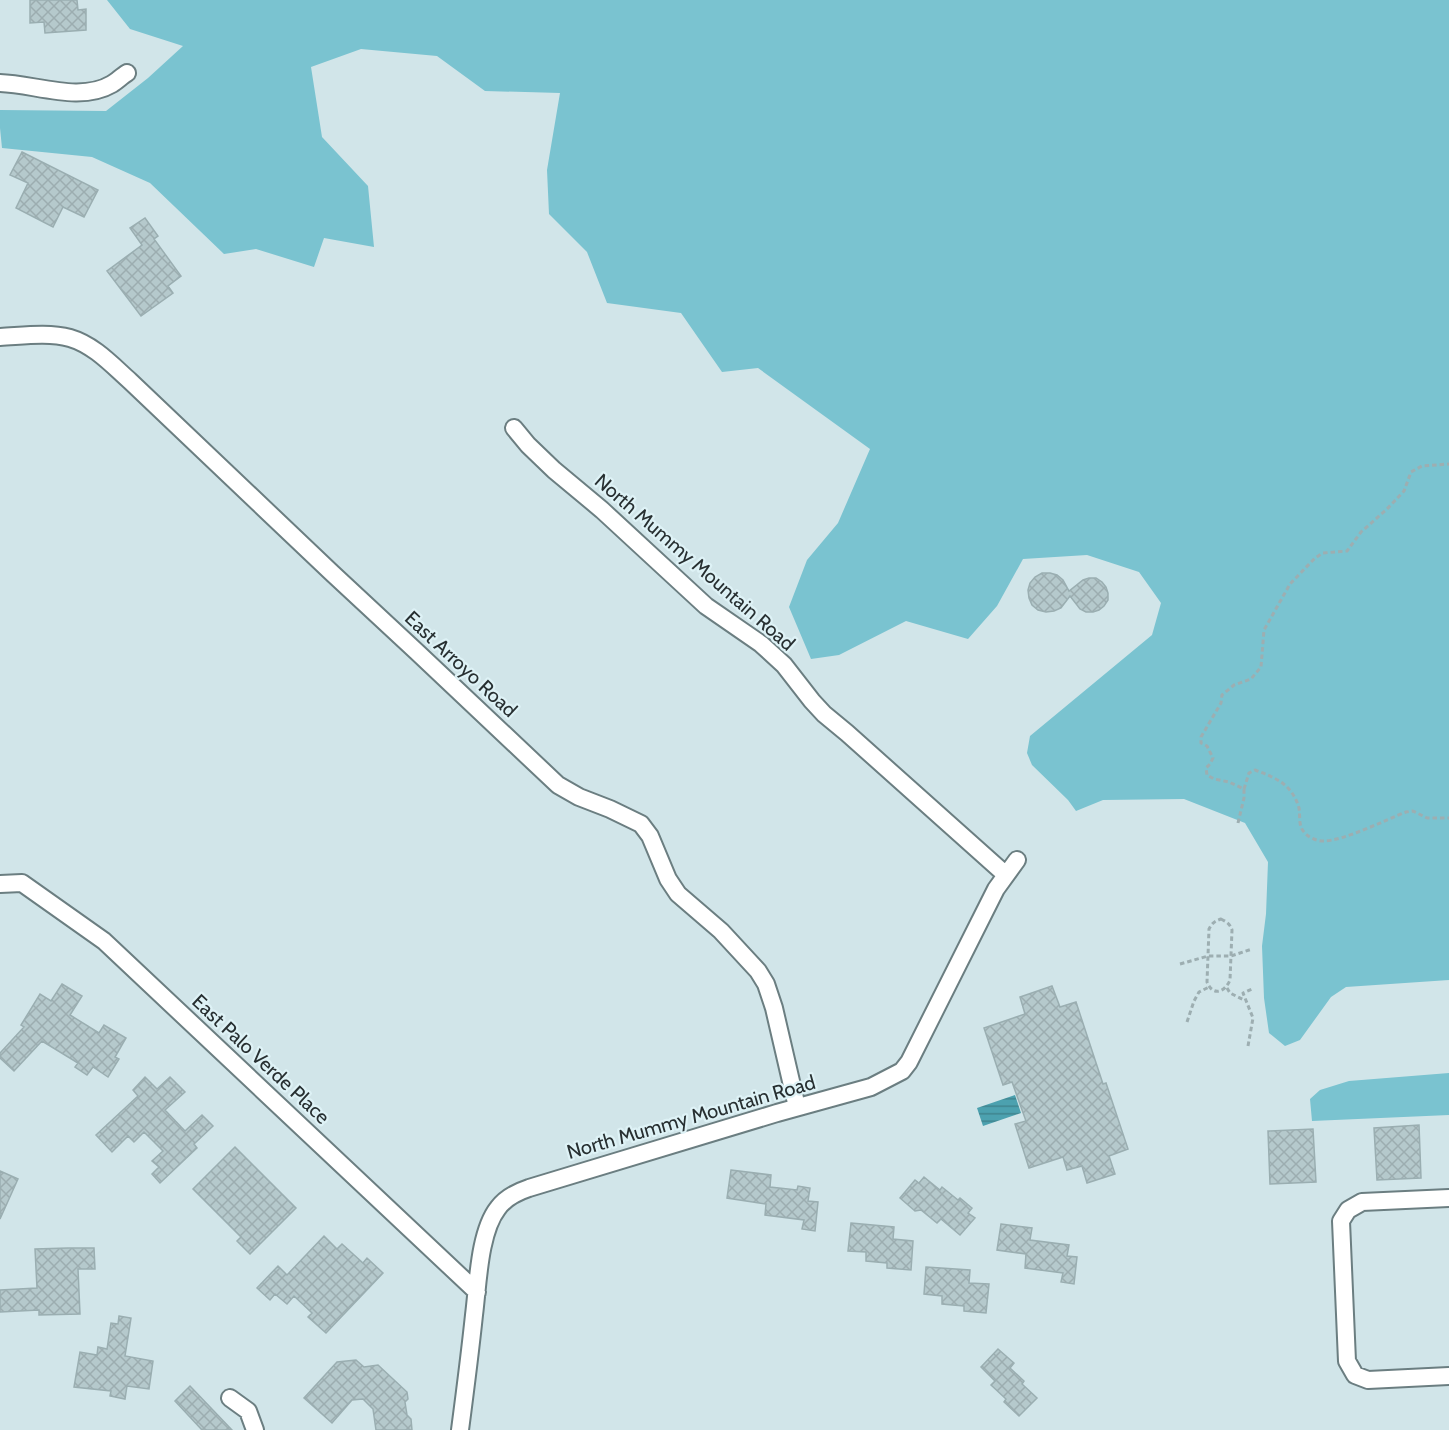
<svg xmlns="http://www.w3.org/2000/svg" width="1449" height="1430" font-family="Cabin,sans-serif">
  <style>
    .green { fill: #7ac3d0 }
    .water { fill: url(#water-rules) }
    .building { fill: url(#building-cross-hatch); stroke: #9aaeb1; stroke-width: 1.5 }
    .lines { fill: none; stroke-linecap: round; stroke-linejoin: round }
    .minor-casing { stroke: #6b7e81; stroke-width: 20 }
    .path { stroke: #9daeb1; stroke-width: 3; stroke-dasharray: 4.5 3; stroke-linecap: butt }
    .minor { stroke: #fff; stroke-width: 16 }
    .labels { text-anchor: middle; stroke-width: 4.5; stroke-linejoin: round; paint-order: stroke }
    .street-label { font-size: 20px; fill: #272f31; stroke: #def2f6 }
  </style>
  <defs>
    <pattern id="water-rules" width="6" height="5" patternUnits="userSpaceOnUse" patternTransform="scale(1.5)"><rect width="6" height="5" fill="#4ca1af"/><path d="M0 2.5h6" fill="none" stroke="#3f848f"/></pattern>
    <pattern id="building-cross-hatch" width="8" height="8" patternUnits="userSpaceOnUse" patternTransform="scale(1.5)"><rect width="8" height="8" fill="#b5c9cc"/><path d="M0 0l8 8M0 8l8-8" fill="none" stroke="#9cadb0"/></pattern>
  </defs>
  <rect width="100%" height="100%" fill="#d1e5e9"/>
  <path class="green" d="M107 0H1449V980L1346 987 1331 997 1300 1040 1285 1046 1269 1033 1264 998 1262 946 1266 914 1268 862 1245 823 1184 799 1103 800 1076 811 1068 800 1032 765 1027 753 1030 736 1152 635 1161 603 1139 572 1087 555 1023 559 997 606 968 639 906 621 839 655 811 659 789 607 807 560 838 523 870 449 758 368 722 372 681 313 607 303 587 252 549 214 547 170 560 93 485 91 437 56 361 49 311 67 322 137 368 186 374 247 324 238 314 267 256 249 224 254 150 183 92 157 2 148 0 128V110L106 111 148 78 183 46 130 29Z
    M1449 1073V1115L1312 1121 1310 1099 1320 1090 1349 1081Z"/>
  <path class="water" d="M1015 1095 1021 1113 983 1126 977 1108Z"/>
  <path class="building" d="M30 0H77L78 10 86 9V30L45 33 44 22 30 23Z
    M22 152 98 190 84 217 63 207 53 227 16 208 28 183 10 175Z
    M145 218 158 236 154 239 181 276 168 286 173 293 141 316 107 271 142 245 130 228Z
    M1042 573H1050L1057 575 1063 580 1069 591 1083 580 1089 578H1096L1102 582 1106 587 1108 593V600L1104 606 1099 610 1093 612H1086L1080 609 1070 596 1061 608 1054 611 1046 612 1038 610 1032 605 1029 598 1028 590 1030 583 1035 577Z
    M62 984 82 996 70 1015 99 1033 104 1025 126 1038 115 1057 119 1059 108 1077 93 1067 87 1075 75 1067 78 1063 42 1041 14 1071 0 1058V1053L24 1027 21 1025 40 994 51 1001Z
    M1052 986 1060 1007 1076 1002 1103 1084 1106 1083 1128 1149 1109 1156 1115 1174 1087 1183 1082 1166 1067 1170 1063 1157 1029 1168 1015 1124 1026 1121 1012 1082 1003 1085 984 1028 1025 1014 1020 997Z
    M145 1077 157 1089 170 1077 185 1092 165 1110 185 1131 202 1115 213 1126 194 1144 197 1148 160 1183 152 1174 159 1167 152 1161 163 1151 144 1132 134 1142 128 1136 112 1152 96 1135 138 1096 133 1090Z
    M1419 1125 1421 1178 1377 1180 1374 1128Z
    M1313 1129 1316 1182 1270 1184 1268 1131Z
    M235 1147 296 1208 250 1254 237 1241 241 1237 193 1189Z
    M731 1170 771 1175 770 1187 797 1190 798 1186 810 1188 808 1201 818 1202 815 1231 802 1229 804 1220 765 1215 766 1204 727 1198Z
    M0 1171 18 1179 0 1219Z
    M924 1177 940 1190 942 1187 958 1200 960 1198 972 1208 968 1213 975 1218 960 1235 941 1219 937 1223 921 1210 915 1211 900 1198 915 1180 919 1183Z
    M851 1223 894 1227 893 1239 913 1241 911 1270 887 1268V1263L866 1261V1252L848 1251Z
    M1001 1224 1032 1228 1030 1240 1069 1245 1067 1256 1077 1257 1074 1284 1061 1282 1063 1273 1025 1268 1026 1254 997 1250Z
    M324 1236 337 1249 342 1244 363 1263 367 1258 383 1273 326 1333 308 1317 312 1313 294 1296 287 1304 275 1294 270 1300 257 1288 278 1266 287 1275Z
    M68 1248H94L95 1269H78L80 1314 39 1315V1310L0 1312V1290L37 1288 35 1249Z
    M926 1267 970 1270 969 1283 989 1284 986 1313 964 1311V1306L942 1304V1296L924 1294Z
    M119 1316 131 1318 125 1356 153 1361 149 1389 127 1386 125 1399 110 1396 111 1391 74 1387 80 1352 97 1355 98 1347 107 1349 111 1323 118 1324Z
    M998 1349 1014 1363 1010 1368 1024 1381 1022 1384 1037 1398 1019 1416 1004 1402 1006 1399 991 1385 995 1381 981 1367Z
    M356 1360 364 1367 378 1365 407 1392 408 1399 405 1402 407 1415 411 1419 412 1430H376L373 1409 363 1399 352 1400 332 1423 304 1398 337 1362Z
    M190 1386 232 1430H202L175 1401Z"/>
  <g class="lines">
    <g class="minor-casing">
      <path id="minor" d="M0 83C35 84 80 103 112 84 117 81 122 76 127 73
        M0 337C22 336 48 332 70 338 94 345 112 365 130 381L332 573 417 652 558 785 579 797 610 809 641 824 650 836 668 879 678 894 721 931 758 971 766 984 774 1008 797 1107
        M514 428 528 445 554 470 602 510 706 606 761 644 784 665 812 701 824 714 847 733 1006 875
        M0 884 22 883 104 941 477 1292
        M1449 1198 1362 1202 1348 1210 1341 1221 1347 1361 1355 1375 1368 1380 1449 1376
        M230 1398 248 1411 255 1430
        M460 1430C465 1392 470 1353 474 1315 478 1284 479 1232 498 1208 506 1197 517 1192 529 1188L777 1113 871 1087 902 1071 909 1062 996 889 1017 860"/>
    </g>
    <path class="path" d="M1244 789 1249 773 1255 770C1276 778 1292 784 1299 808 1300 814 1299 821 1301 827 1304 835 1314 841 1323 841 1344 841 1385 820 1406 812L1413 811 1427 818H1449
      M1238 823 1244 798V789L1229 782 1214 779 1207 775 1206 768 1210 764 1213 758 1207 746 1201 743V737L1221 703 1222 695 1234 685 1251 679 1261 667 1264 630 1290 584 1315 558 1323 553 1347 551 1361 532 1387 509 1404 491 1411 472 1422 466 1449 464
      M1221 919C1227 922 1230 924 1232 930L1230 980C1225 992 1213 997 1207 982L1209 929C1212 923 1215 921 1221 919Z
      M1180 964 1208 956H1231L1252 949
      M1227 988 1230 993 1244 1000
      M1187 1022 1194 1001 1199 992 1209 987
      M1248 1046 1253 1018 1243 993 1252 989"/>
    <use href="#minor" class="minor"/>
  </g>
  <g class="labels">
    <g class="street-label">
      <text transform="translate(695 562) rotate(41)" y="7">North Mummy Mountain Road</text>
      <text transform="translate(461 664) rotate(43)" y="7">East Arroyo Road</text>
      <text transform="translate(261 1059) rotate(43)" y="7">East Palo Verde Place</text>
      <text transform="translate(691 1117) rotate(-16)" y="7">North Mummy Mountain Road</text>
    </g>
  </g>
</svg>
